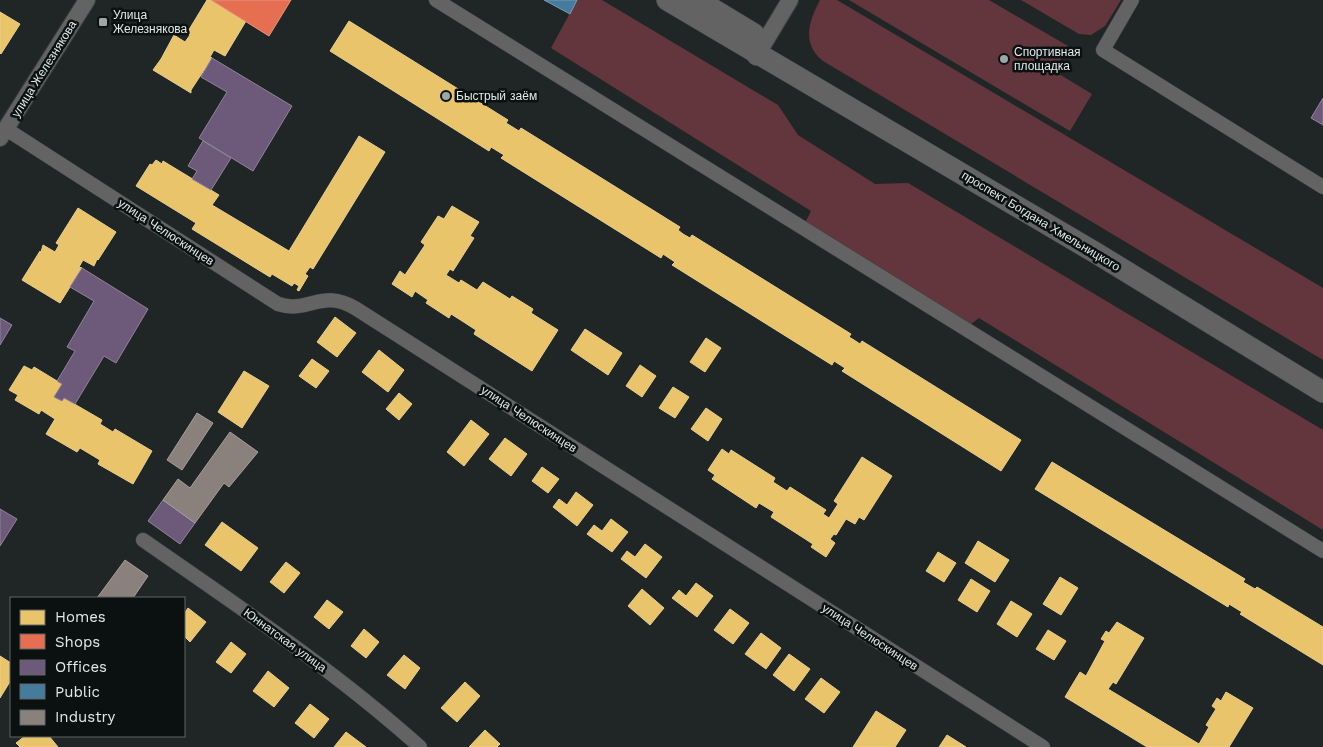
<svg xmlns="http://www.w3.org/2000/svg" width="1323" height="747" font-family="'Work Sans',sans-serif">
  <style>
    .green { fill: #63363e }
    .homes { fill: #e9c46a; stroke: #e7cf90 }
    .shops { fill: #e76f51; stroke: #e6947f }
    .offices { fill: #6d597a; stroke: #90849b }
    .public { fill: #457b9d; stroke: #749cb4 }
    .industry { fill: #8a817c; stroke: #a4a09d }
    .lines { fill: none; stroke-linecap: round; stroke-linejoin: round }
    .minor-casing { stroke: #3c4040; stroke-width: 15 }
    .tertiary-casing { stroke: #3c4040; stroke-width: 18 }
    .primary-casing { stroke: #3c4040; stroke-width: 22 }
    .minor { stroke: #636363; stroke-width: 14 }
    .tertiary { stroke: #636363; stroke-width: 16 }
    .primary { stroke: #636364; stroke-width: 21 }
    .poi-dot { fill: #9ea5a5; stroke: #0b1010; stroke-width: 2 }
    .labels { text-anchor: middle; stroke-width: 5; stroke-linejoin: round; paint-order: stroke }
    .poi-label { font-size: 12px; fill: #e2e9e9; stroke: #0b1010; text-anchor: start }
    .street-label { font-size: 12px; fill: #e2e9e9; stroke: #0b1010 }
  </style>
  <rect width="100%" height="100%" fill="#202626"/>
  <path class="green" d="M577 0H602L778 105 798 135 875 184 908 183 1323 430V530L979 318 967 327 804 225 811 211 551 48Z
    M820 0H837L1323 288V360L823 61C801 44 809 21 820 0Z
    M849 0H989L1068 46 1054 71 1092 94 1070 131Z
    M1021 0H1121L1105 26 1091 35 1079 34Z"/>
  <path class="homes" d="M207 0H211L246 21 225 56 214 50 210 57 212 58 191 90V93L153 70 161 59 174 35 185 42 190 35 187 33Z
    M0 12 20 24 1 54 0 53Z
    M349 21 508 120 506 123 519 131 521 128 680 227 678 230 683 234 690 238 692 235 851 334 849 337 854 340 860 344 862 341 1021 440 1001 471 842 371 845 368 834 361 832 365 672 265 675 262 663 254 661 258 501 158 504 155 491 147 489 151 330 51Z
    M359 136 385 152 313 269 310 267 305 274 308 276 299 291 297 290 299 286 294 283 292 286 272 274 270 277 192 229 196 223 136 186 150 164 152 165 156 160 162 164 163 161 219 195 212 205 289 251Z
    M452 206 479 222 470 236 474 238 453 271 450 269 446 275 459 283 461 280 477 290 483 282 510 299 512 296 533 309 531 313 558 330 532 371 474 334 476 330 459 319 451 314 449 318 426 303 428 300 415 291 412 297 392 284 400 271 405 275 425 245 421 242 438 216 444 219Z
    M78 208 116 232 98 260 97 259 94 266 83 260 79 267 82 268 60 303 22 280 40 251 41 252 43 245 55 252 59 245 56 243Z
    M335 317 356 333 337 357 317 342Z
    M585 329 622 353 608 375 571 350Z
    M706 338 721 348 705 372 690 362Z
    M379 350 404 370 388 392 362 372Z
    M312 359 329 371 316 388 299 376Z
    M640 365 656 376 642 397 626 386Z
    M24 366 32 370 34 367 62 384 54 397 62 401 64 398 102 420 100 424 113 432 115 429 152 451 133 484 98 464 100 460 80 448 77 452 46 434 55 419 41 410 39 414 15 400 18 395 9 390Z
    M244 371 269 386 242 428 218 412Z
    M673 387 689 397 675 418 659 408Z
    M399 393 412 404 399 420 386 409Z
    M706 408 722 419 708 441 691 429Z
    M471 420 489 434 464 466 447 452Z
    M505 438 527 454 511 476 489 459Z
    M722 449 729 454 731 450 775 478 773 482 787 491 790 487 826 510 823 514 829 518 838 504 834 501 862 457 892 476 864 520 859 517 855 524 846 519 836 535 834 534 830 539 835 543 826 557 811 547 813 544 771 517 774 512 759 503 756 508 712 479 715 475 708 470Z
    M1052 462 1245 579 1243 582 1255 589 1257 587 1323 627V665L1240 614 1242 612 1229 604 1228 607 1035 489Z
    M542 467 559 479 548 493 532 481Z
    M576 492 593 505 577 526 553 507 559 499 567 505Z
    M611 519 628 532 612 552 587 534 594 525 602 531Z
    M222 522 258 548 241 571 205 545Z
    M978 541 1009 560 995 582 965 563Z
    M645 544 662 557 646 578 621 559 627 551 635 557Z
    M938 552 956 563 944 582 926 571Z
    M286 562 300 573 284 593 270 582Z
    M1060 577 1078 588 1061 615 1043 604Z
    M971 579 990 591 977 612 958 600Z
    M696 583 713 596 697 617 672 598 679 590 686 596Z
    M642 589 664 608 650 625 628 606Z
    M327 600 343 612 329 629 314 617Z
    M1011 601 1032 614 1017 637 997 624Z
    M188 608 206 622 190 642 184 636V614Z
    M730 609 749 623 733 644 714 630Z
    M1117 622 1144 638 1116 684 1113 682 1108 689 1199 744 1209 727 1206 725 1216 709 1212 706 1217 698 1221 701 1226 692 1253 708 1229 747H1147L1065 697 1080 672 1086 676 1105 641 1101 639 1106 631 1109 633Z
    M364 629 379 642 366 658 351 646Z
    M1048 630 1066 641 1054 660 1036 649Z
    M761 633 781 648 766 669 745 654Z
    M231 642 246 654 231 673 216 662Z
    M789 654 810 669 794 691 773 675Z
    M404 655 420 668 405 689 387 675Z
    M0 656 11 663V680L0 698Z
    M268 671 289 688 274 707 253 691Z
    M821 678 840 692 824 713 805 699Z
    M465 682 480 696 457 722 441 708Z
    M310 704 329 719 314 738 295 723Z
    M876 711 906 730 895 747H853Z
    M485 730 500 744 497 747H469Z
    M346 732 366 747H334Z
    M947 735 966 747H939Z
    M25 736H49L58 747H20L16 743Z"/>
  <path class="shops" d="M211 0H291L269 36Z"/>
  <path class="offices" d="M212 58 292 106 253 171 199 138 227 92 201 77Z
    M1323 98V125L1311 118Z
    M203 141 231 158 211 190 192 179 197 171 188 166Z
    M82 268 148 309 116 363 104 356 75 404 64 398 62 401 54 397 62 384 57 381 75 351 67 347 94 301 70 287Z
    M0 318 12 325 0 345Z
    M163 500 195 523 180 544 148 521Z
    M0 509 17 519 0 546Z"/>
  <path class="public" d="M544 0H577L570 14Z"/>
  <path class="industry" d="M197 413 213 423 182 470 167 460Z
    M230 432 258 452 229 487 224 483 195 523 163 500 178 479 190 488Z
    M125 560 148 576 133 598H97Z"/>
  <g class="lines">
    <g class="minor-casing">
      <path id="minor" d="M436 0 1323 551
        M1132 0 1103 50 1323 187
        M6 129 278 304C309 314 321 288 355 308L1043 747
        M143 540C238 606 334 670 420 747"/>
    </g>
    <g class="tertiary-casing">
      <path id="tertiary" d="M757 55 790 0
        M0 138 87 0"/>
    </g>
    <g class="primary-casing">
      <path id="primary" d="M667 0 1096 253 1323 392
        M698 0 754 34 757 55"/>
    </g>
    <use href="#minor" class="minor"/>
    <use href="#tertiary" class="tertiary"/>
    <use href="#primary" class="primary"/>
  </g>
  <g class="poi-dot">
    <rect x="98" y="17" width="10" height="10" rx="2.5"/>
    <circle cx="1004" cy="59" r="5"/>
    <circle cx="446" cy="96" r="5"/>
  </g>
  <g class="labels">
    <g class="poi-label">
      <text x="113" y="19">Улица<tspan x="113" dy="14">Железнякова</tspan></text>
      <text x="1014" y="56">Спортивная<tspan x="1014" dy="14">площадка</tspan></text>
      <text x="456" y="100">Быстрый заём</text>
    </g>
    <g class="street-label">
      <text transform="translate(44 69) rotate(-58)" y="4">улица Железнякова</text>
      <text transform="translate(1041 221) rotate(31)" y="4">проспект Богдана Хмельницкого</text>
      <text transform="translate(166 232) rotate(33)" y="4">улица Челюскинцев</text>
      <text transform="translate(529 419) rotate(33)" y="4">улица Челюскинцев</text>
      <text transform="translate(870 637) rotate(33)" y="4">улица Челюскинцев</text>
      <text transform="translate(285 640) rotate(36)" y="4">Юннатская улица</text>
    </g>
  </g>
  <rect x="10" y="597" width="175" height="140" fill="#0b1010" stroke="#616767"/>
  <rect x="20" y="610" width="25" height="15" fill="#e9c46a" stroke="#616767"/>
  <text x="55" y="622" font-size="15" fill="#e2e9e9">Homes</text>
  <rect x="20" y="634" width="25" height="15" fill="#e76f51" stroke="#616767"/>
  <text x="55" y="647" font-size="15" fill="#e2e9e9">Shops</text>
  <rect x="20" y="660" width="25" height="15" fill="#6d597a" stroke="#616767"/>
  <text x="55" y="672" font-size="15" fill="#e2e9e9">Offices</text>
  <rect x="20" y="684" width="25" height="15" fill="#457b9d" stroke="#616767"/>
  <text x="55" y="697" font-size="15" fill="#e2e9e9">Public</text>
  <rect x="20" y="710" width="25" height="15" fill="#8a817c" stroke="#616767"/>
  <text x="55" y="722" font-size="15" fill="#e2e9e9">Industry</text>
</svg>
